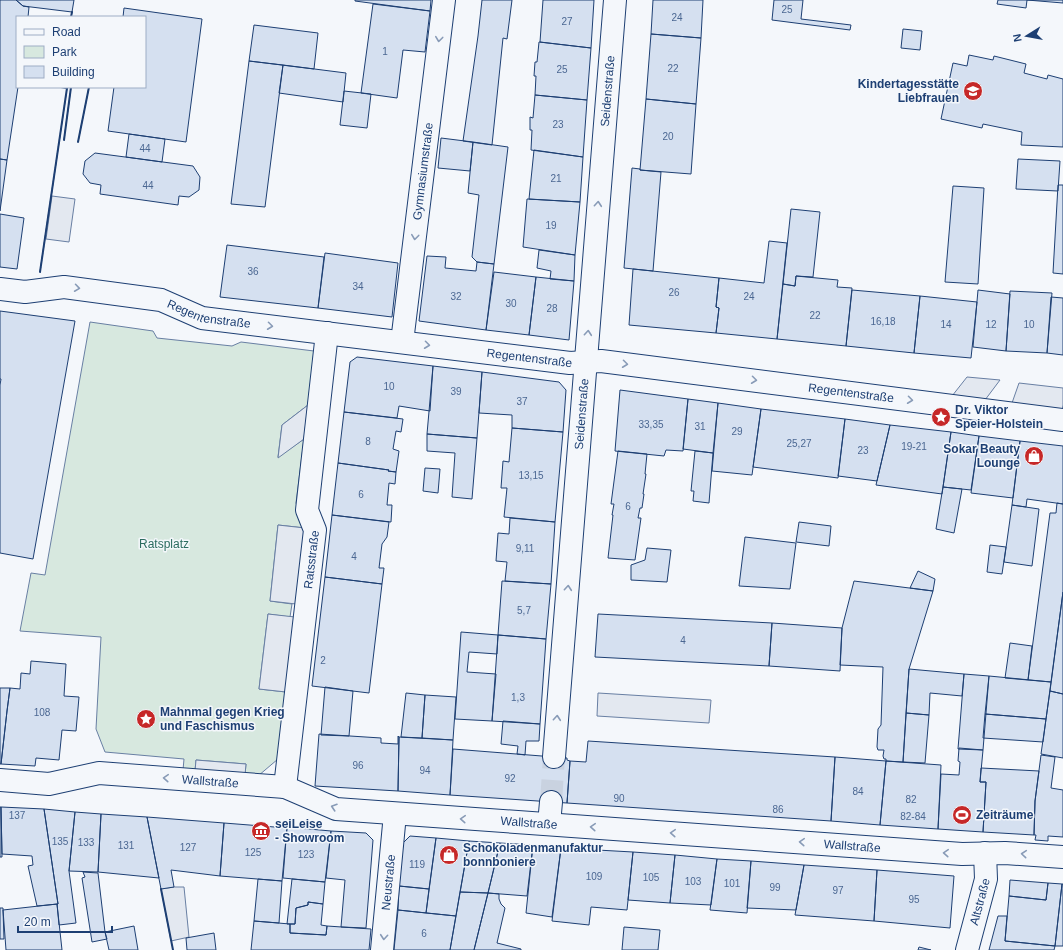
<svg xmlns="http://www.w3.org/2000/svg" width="1063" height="950" font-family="Arial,sans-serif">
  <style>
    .green { fill: #d7e8df; stroke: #687fa3 }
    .parking { fill: #e3e8f0; stroke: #687fa3 }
    .building { fill: #d5e0f0; stroke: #1d3f73 }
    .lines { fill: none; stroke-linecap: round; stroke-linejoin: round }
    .street-tunnel { stroke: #c9d2e0; stroke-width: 22; stroke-dasharray: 22 11; stroke-linecap: butt }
    .street-casing { stroke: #1d3f73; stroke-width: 24 }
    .street { stroke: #f4f7fb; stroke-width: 22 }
    .fence { stroke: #1d3f73; stroke-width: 1; stroke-dasharray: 5 2; stroke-linecap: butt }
    .wall { stroke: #1d3f73; stroke-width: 2 }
    .oneway { stroke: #889bb7 }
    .labels { text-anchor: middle; stroke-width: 3; stroke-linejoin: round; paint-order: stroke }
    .number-label { font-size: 10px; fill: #4b6792 }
    .poi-label { font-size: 12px; font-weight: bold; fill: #1d3f73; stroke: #f4f7fb; text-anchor: start }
    .street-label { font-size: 12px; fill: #1d3f73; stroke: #f4f7fb }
    .park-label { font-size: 12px; fill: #2c6c60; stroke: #f4f7fb }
  </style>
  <rect width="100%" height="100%" fill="#f4f7fb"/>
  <path class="green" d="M90 322 153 331 157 338 232 346 241 342 314 351 308 405 282 425 278 457 304 439 296 503 305 528 278 525 270 601 292 604 290 617 268 614 259 689 286 692 278 759 258 776 245 775 246 764 196 760 195 771 183 770 184 759 105 752 96 729 101 637 20 631 31 573 45 575Z"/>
  <path class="parking" d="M52 196 75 199 69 242 46 239Z
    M967 377 1000 380 985 400 952 396Z
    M1019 383 1063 388V405L1062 410 1012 403Z
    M308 405 304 439 278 458 282 425Z
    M278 525 305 528 296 604 270 601Z
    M268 614 295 617 286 692 259 689Z
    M598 693 711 700 709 723 597 716Z
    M196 760 246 764 245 775 195 771Z
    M174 887H184L189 937 171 941 161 889Z"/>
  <path class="building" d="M0 0H16L23 6 29 7 28 17H17L18 87 7 160 0 159Z
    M16 0H74L72 12 23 6Z
    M355 0H431L430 11 355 1Z
    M482 0H512L507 39 503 38 492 145 463 141 478 36Z
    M543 0H594L591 48 540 42Z
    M653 0H703L701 38 651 34Z
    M774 0H803L801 19 851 25 850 30 772 20Z
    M998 0H1027L1026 8 997 4Z
    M1027 0H1063V3Z
    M373 4 430 11 425 52 403 50 397 98 361 93Z
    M124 8 202 19 186 142 108 131 114 87H145V17H123Z
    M254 25 318 33 314 69 249 61Z
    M903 29 922 31 920 50 901 48Z
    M651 34 701 38 696 104 646 99Z
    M539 42 591 48 587 100 535 95 536 76H534L535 62H537Z
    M969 55 993 60 994 56 1026 64 1024 73 1047 79 1048 75 1063 79V147L1021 145 1022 132 983 124 982 128 941 119 953 63 967 66Z
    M249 61 283 65 265 207 231 204Z
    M283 65 346 73 343 102 279 93Z
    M344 91 371 94 367 128 340 125Z
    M535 95 587 100 583 157 531 150 532 130H530V117L533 118Z
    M646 99 696 104 691 174 640 170Z
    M129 134 165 139 162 162 126 157Z
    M441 138 473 142 470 171 438 168Z
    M473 142 508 147 494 264 477 262 472 257 479 195 468 193Z
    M534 150 583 157 580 202 529 199Z
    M95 153 193 166 200 177 199 190 189 197 179 196 178 205 100 194 101 185 90 183 83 174 85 161Z
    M0 159 7 160 0 211Z
    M1018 159 1060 161 1058 191 1016 189Z
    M632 168 640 169V170L661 172 653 271 624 268Z
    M1058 185H1063V274L1053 273Z
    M953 186 984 188 978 284 945 282Z
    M527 199 580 202 575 255 523 247Z
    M791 209 820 212 813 277 796 276 795 286 783 284Z
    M0 214 24 218 17 269 0 267Z
    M769 241 787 243 777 339 716 333 719 308 716 307 719 278 764 283Z
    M227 245 324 257 318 308 220 297Z
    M539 250 575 255 574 281 550 279 551 271 537 268Z
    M325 253 398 263 392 317 318 308Z
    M427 256 446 257 445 268 476 271 477 262 494 264 486 330 419 321Z
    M633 269 719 278 716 307 719 308 716 333 629 325Z
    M494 272 536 277 529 335 486 330Z
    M796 276 838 280 837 287 852 288 846 346 777 339 783 284 795 286Z
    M536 277 574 281 569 340 529 335Z
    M852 290 920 296 914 353 846 346Z
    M978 290 1010 294 1006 351 973 347Z
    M1010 291 1052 293 1047 353 1006 351Z
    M920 296 977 302 971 358 914 353Z
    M1051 297 1063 298V355L1047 353Z
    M0 311 75 321 33 559 0 553V385L1 379H0Z
    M357 357 433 366 430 411 399 406 397 418 344 412 350 362Z
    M433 366 482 372 477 438 427 434Z
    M482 372 559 382 566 390 563 432 512 428V415L479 413Z
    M620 390 688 399 683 451 666 450 664 456 615 451Z
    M688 399 718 403 713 453 683 449Z
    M718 403 761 409 752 475 712 471Z
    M761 409 845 419 838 478 753 467Z
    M344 412 403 419 401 432 396 431 393 449 399 451 396 472 388 471 389 470 338 463Z
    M845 419 890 425 877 481 838 476Z
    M890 425 951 432 942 494 876 485Z
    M512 428 563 432 555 522 504 517 507 488H501L503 461 509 462Z
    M951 432 979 436 971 490 943 487Z
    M427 434 477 438 472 499 452 497 455 453 427 451Z
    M979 436 1020 441 1013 498 971 493Z
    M1020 441 1063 446V504L1027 499 1026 507 1012 505Z
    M618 451 647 454 645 474H646L643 494H644L642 508H640L638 518H641L635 560 608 558 613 515H612L614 504H611Z
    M695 451 713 453 709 503 693 501 694 491H691Z
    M338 463 389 470 388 471 396 472 395 484 389 483 387 505H392L391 522 332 515Z
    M425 468 440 469 438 493 423 491Z
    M943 487 962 489 954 533 936 529Z
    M1057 503 1063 504V592L1051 682 1028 680 1050 513H1056Z
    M1012 505 1039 509 1032 566 1004 562Z
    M332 515 389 522 387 537 382 544 379 568H384L382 584 325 577Z
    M510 518 555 522 551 584 505 581 507 562 496 561 498 533 509 534Z
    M799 522 831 526 829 546 796 542Z
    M745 537 796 543 790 589 739 586Z
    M990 545 1006 547 1002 574 987 572Z
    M647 548 671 550 667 582 631 580V565L645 560Z
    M918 571 935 579 933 591 910 588Z
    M325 577 382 584 369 693 312 686Z
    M502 581 551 584 546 639 498 635Z
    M854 581 933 591 909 669 903 762 886 761V759H884L883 756 884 750H878L877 747 878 729 881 725 883 667 840 665 842 628Z
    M1063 592V694L1050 691Z
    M598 614 772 623 769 666 595 657Z
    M772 623 842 628 840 671 769 666Z
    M461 632 498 635 497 654 469 652 467 672 496 674 492 721 455 719Z
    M498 635 546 639 540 724 492 721Z
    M1010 643 1032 646 1028 680 1005 678Z
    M31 661 66 664 64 696 79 697 76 731 62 730 59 760 36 758 35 766 1 764 7 711 10 688 20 689 21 673 30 674Z
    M909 669 964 674 962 696 930 693 929 715 906 713Z
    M964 674 989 676 983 750 958 749Z
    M989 676 1051 682 1046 719 985 714Z
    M325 687 353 691 349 736 321 735Z
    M0 688H10L7 711 1 764H0Z
    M1050 691 1063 694V758L1041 754Z
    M406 693 425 695 422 738 401 737Z
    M425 695 456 697 453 740 422 738Z
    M906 713 929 715 925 763 903 762Z
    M985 714 1046 719 1043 742 983 738Z
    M503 721 540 724 539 741H526L525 755 517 754 518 746 501 744Z
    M319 734 381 738V743L398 744V736L399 737 398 791 315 786Z
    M399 737 453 740 450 795 398 791Z
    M588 741 835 757 831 821 567 803 570 761 586 762Z
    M959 748 983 750 980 782H986L983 832 938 829 941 774 959 775 960 762 958 761Z
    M453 749 567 758V760L570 761 567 803 450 795Z
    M1041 755 1055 757 1051 788 1063 790V837L1048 836V841L1035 840 1036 835H1034L1035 801Z
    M835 757 886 761 880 825 831 821Z
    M886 761 941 765 938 829 880 825Z
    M981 768 1039 771 1035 801 1034 835 983 832 986 782H980Z
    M0 807H1L2 857H0Z
    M1 807 44 809 58 904 37 906 28 866 33 865 32 856 2 854Z
    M44 809 75 812 69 871 76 923 59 925 57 904H58Z
    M75 812 101 814 98 872 69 871Z
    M101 814 147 817 159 878 98 872Z
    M147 817 224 823 220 876 171 870 174 887 161 889Z
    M224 823 287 828 282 881 220 876Z
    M287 827 331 831 325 882 283 878Z
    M331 831 366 833 373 840 366 928 341 927 345 880 326 878Z
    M410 836 436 838 429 889 399 886 403 843Z
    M436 838 469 841 456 916 426 913Z
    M469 841 500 843 488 893 460 892Z
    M500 843 533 845 527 896 488 893Z
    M533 845 561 848 552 917 526 913Z
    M561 848 633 852 627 910 591 907 589 925 552 921Z
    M633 852 675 855 670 903 628 900Z
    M675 855 717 859 711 905 670 903Z
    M717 859 751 861 747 913 710 910Z
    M751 861 804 865 796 910 747 908Z
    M804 865 877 870 874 921 795 915Z
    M877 870 954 876 950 928 874 921Z
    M83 872 98 873 105 932 107 939 92 942 82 878 85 877Z
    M258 879 282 881 279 923 254 921Z
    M292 879 325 882 323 904 308 902V905L296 908 295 924H287Z
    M1010 880 1048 883 1046 900 1009 896Z
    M1048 883 1062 884 1055 946 1005 941 1009 896 1046 900Z
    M1062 884H1063V946H1055Z
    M399 886 429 889 426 913 398 910Z
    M460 892 488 893 474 950H450Z
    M488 893 499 894V899L501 904 505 908 497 943 521 949V950H474Z
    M308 902 323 904 321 925 327 926 326 935 290 933V924H295L296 908 308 905Z
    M57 904 62 950H6L3 910Z
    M0 908H3V910L4 939H0Z
    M398 910 456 916 450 950H394Z
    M998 916H1007L1005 941 1055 946 1054 950H989Z
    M254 921 290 924V933L326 935 327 926 371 929 369 950H251Z
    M134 926 138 950H109L105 932Z
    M624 927 660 930 658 950H622Z
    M214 933 216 950H187L186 938Z
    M919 947 931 950H918Z"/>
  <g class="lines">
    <path class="street-tunnel" d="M551 802 554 757"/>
    <g class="street-casing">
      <g id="street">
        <path id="s1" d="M0 289 25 292 64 287 161 300 202 318 570 363 601 361 1063 420"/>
        <path id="s2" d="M402 342 444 0"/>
        <path id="s3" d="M554 757 615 0"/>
        <path id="s4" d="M0 780 49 784 99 773 285 787 336 809 962 854 1005 853 1063 857"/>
        <path id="s5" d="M285 787 315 530 307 510 327 333"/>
        <path d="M549 824 551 802"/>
        <path id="s6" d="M382 950 395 814"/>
        <path id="s7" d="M967 950 986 879 985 853"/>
      </g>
    </g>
    <use href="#street" class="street"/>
    <path class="fence" d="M71 17 72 12
      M64 140 71 87
      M78 142 89 87
      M40 272 67 88 61 87"/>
    <path class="wall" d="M71 17 72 12
      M64 140 71 87
      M78 142 89 87
      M40 272 67 88 61 87
      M161 889 173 950"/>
  </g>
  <defs><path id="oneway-chevron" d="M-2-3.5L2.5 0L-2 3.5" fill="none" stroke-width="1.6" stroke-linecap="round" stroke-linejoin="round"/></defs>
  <g class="oneway">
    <use href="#oneway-chevron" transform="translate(439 39) rotate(97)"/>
    <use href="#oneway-chevron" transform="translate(598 204) rotate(-85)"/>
    <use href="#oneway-chevron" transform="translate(415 237) rotate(97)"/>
    <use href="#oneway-chevron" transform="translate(77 288) rotate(8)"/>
    <use href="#oneway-chevron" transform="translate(270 326) rotate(7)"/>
    <use href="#oneway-chevron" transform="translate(588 333) rotate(-85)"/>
    <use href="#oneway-chevron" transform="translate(427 345) rotate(7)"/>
    <use href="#oneway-chevron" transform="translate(625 364) rotate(7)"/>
    <use href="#oneway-chevron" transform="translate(754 380) rotate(7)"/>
    <use href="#oneway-chevron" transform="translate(910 400) rotate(7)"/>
    <use href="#oneway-chevron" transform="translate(568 588) rotate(-85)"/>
    <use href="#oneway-chevron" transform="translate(557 718) rotate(-85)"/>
    <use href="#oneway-chevron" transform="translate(166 778) rotate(-176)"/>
    <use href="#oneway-chevron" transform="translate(334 807) rotate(-162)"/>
    <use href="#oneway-chevron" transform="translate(463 819) rotate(-176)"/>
    <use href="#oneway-chevron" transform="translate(593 827) rotate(-176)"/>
    <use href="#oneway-chevron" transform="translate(673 833) rotate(-176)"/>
    <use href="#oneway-chevron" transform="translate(802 842) rotate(-176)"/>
    <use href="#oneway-chevron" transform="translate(946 853) rotate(-176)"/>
    <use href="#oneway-chevron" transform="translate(1024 854) rotate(-175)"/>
    <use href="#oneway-chevron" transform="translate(384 937) rotate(95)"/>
  </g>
  <defs>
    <g id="school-disc" transform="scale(1)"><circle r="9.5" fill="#c62828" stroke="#f4f7fb"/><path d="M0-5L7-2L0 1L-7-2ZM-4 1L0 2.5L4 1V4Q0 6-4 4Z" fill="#fff"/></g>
    <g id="sight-disc" transform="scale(1)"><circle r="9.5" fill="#c62828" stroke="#f4f7fb"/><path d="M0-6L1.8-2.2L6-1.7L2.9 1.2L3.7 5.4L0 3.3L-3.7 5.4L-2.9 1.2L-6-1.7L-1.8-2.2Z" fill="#fff"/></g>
    <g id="shop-disc" transform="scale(1)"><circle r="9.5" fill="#c62828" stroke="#f4f7fb"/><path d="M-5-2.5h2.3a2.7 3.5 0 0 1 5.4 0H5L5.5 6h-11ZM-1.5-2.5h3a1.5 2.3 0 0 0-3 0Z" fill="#fff"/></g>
    <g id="stadium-disc" transform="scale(1)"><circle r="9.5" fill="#c62828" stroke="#f4f7fb"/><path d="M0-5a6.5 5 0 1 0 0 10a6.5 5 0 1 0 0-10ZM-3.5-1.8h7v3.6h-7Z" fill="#fff"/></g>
    <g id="museum-disc" transform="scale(1)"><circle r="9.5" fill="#c62828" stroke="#f4f7fb"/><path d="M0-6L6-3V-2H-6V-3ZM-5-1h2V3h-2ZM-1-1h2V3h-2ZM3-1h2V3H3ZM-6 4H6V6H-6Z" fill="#fff"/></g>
  </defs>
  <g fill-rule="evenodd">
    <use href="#school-disc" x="973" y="91"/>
    <use href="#sight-disc" x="941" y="417"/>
    <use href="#shop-disc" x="1034" y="456"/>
    <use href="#sight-disc" x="146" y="719"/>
    <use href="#stadium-disc" x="962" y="815"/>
    <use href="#museum-disc" x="261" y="831"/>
    <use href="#shop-disc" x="449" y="855"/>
  </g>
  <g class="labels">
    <g class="number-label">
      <text x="787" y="13">25</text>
      <text x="677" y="21">24</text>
      <text x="567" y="25">27</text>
      <text x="385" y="55">1</text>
      <text x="673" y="72">22</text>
      <text x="562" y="73">25</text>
      <text x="558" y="128">23</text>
      <text x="668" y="140">20</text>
      <text x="145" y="152">44</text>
      <text x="556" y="182">21</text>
      <text x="148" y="189">44</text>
      <text x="551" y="229">19</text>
      <text x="253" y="275">36</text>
      <text x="358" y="290">34</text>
      <text x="674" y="296">26</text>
      <text x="456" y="300">32</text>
      <text x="749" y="300">24</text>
      <text x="511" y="307">30</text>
      <text x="552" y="312">28</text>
      <text x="815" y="319">22</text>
      <text x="883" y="325">16,18</text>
      <text x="946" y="328">14</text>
      <text x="991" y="328">12</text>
      <text x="1029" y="328">10</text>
      <text x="389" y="390">10</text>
      <text x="456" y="395">39</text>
      <text x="522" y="405">37</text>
      <text x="651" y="428">33,35</text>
      <text x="700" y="430">31</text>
      <text x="737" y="435">29</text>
      <text x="368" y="445">8</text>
      <text x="799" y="447">25,27</text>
      <text x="914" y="450">19-21</text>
      <text x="863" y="454">23</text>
      <text x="531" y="479">13,15</text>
      <text x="361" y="498">6</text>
      <text x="628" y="510">6</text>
      <text x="525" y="552">9,11</text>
      <text x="354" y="560">4</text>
      <text x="524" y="614">5,7</text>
      <text x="683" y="644">4</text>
      <text x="323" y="664">2</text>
      <text x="518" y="701">1,3</text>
      <text x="42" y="716">108</text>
      <text x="358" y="769">96</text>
      <text x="425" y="774">94</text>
      <text x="510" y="782">92</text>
      <text x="858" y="795">84</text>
      <text x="619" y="802">90</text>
      <text x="911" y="803">82</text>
      <text x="778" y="813">86</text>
      <text x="17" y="819">137</text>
      <text x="913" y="820">82-84</text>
      <text x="60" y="845">135</text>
      <text x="86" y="846">133</text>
      <text x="126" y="849">131</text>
      <text x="188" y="851">127</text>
      <text x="253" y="856">125</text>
      <text x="306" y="858">123</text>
      <text x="417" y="868">119</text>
      <text x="594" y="880">109</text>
      <text x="651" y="881">105</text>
      <text x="693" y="885">103</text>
      <text x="732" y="887">101</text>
      <text x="775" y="891">99</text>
      <text x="838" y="894">97</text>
      <text x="914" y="903">95</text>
      <text x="424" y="937">6</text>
    </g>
    <g class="poi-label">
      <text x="959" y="88" text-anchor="end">Kindertagesstätte<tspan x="959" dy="14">Liebfrauen</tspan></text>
      <text x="955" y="414">Dr. Viktor<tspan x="955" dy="14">Speier-Holstein</tspan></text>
      <text x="1020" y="453" text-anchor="end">Sokar Beauty<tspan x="1020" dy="14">Lounge</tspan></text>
      <text x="160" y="716">Mahnmal gegen Krieg<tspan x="160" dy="14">und Faschismus</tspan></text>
      <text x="976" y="819">Zeiträume</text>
      <text x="275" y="828">seiLeise<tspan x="275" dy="14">- Showroom</tspan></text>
      <text x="463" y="852">Schokoladenmanufaktur<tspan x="463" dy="14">bonnboniere</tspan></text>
    </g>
    <g class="street-label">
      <text dy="4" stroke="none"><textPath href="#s3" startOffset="668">Seidenstraße</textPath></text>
      <text dy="4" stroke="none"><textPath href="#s2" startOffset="172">Gymnasiumstraße</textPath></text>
      <text dy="4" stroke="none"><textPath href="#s1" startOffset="213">Regentenstraße</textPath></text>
      <text dy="4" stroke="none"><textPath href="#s1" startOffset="537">Regentenstraße</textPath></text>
      <text dy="4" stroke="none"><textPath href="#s1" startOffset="861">Regentenstraße</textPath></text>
      <text dy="4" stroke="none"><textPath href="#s3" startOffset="344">Seidenstraße</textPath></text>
      <text dy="4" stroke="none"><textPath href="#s5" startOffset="229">Ratsstraße</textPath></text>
      <text dy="4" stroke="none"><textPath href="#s4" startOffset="212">Wallstraße</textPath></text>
      <text dy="4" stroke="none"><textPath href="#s4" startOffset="536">Wallstraße</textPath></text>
      <text dy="4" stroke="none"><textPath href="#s4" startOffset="860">Wallstraße</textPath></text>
      <text dy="4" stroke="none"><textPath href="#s6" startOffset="68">Neustraße</textPath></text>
      <text dy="4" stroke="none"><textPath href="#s7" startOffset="50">Altstraße</textPath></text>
    </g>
    <g class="park-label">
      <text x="164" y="548">Ratsplatz</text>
    </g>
  </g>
  <rect x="16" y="16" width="130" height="72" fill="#f4f7fb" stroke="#9eadc5"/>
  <rect x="24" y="29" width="20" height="6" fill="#f4f7fb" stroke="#9eadc5"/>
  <text x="52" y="36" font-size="12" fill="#1d3f73">Road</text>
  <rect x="24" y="46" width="20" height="12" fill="#d7e8df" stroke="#9eadc5"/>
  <text x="52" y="56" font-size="12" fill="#1d3f73">Park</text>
  <rect x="24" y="66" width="20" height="12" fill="#d5e0f0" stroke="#9eadc5"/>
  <text x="52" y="76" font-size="12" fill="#1d3f73">Building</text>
  <g transform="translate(1027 36) rotate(259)" stroke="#f4f7fb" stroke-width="3" paint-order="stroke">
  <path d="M0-3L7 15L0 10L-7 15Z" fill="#1d3f73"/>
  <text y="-6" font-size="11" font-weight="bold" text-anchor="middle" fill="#1d3f73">N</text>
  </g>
  <path d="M18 926v6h94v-6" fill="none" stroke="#1d3f73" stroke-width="2"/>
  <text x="24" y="926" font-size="12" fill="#1d3f73" stroke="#f4f7fb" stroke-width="3" paint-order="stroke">20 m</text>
</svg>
